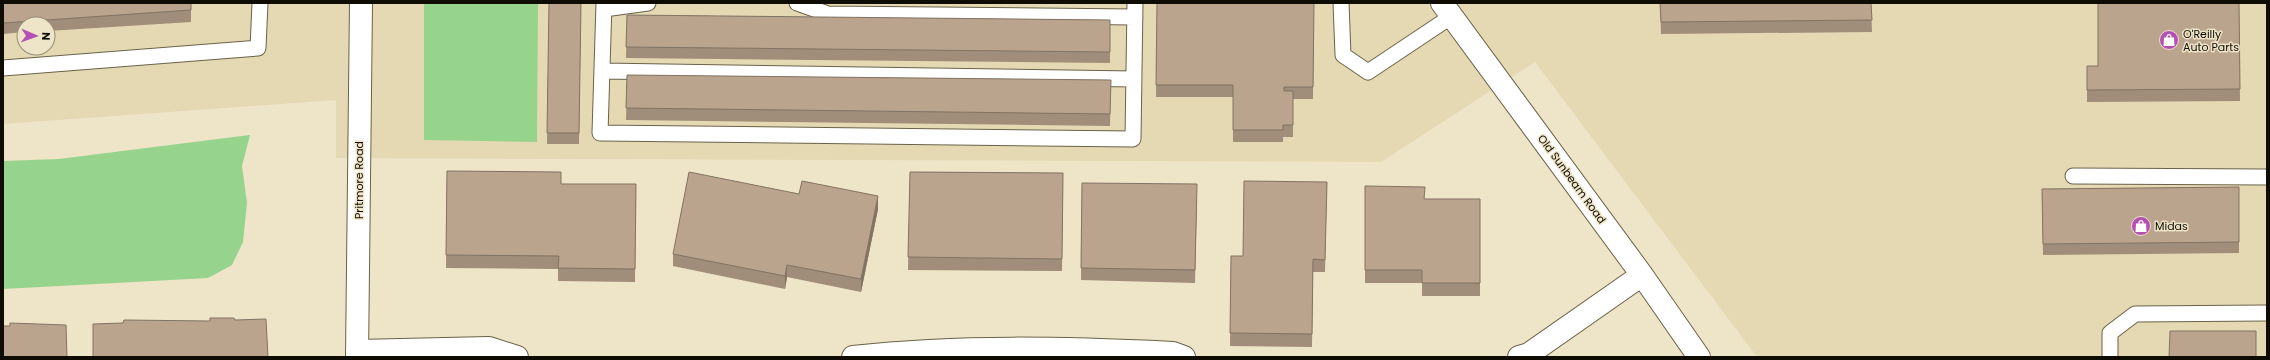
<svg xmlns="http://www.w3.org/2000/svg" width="2270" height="360" font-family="Poppins,sans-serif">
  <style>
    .built { fill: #e5d9b4; fill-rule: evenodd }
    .water { fill: #96d38c }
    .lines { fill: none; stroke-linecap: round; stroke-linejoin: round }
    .service-casing { stroke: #6a6248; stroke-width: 17 }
    .minor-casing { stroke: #6a6248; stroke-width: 24 }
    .service { stroke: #fff; stroke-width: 15 }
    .minor { stroke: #fff; stroke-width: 22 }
    .wall { fill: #a08d7a }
    .shaded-wall { fill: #827363 }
    .building { fill: #baa48e; stroke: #827363 }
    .labels { text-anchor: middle; stroke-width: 3; stroke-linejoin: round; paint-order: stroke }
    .poi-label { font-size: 11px; fill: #0f0c03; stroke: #eee4c7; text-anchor: start }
    .street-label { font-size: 11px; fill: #0f0c03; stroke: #eee4c7 }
  </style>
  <rect width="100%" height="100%" fill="#eee4c7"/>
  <path class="built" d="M3 3H2267V357H1757L1535 62 1381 162 336 158V100L3 124ZM24 24H48V48H24Z"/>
  <path class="water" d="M424 3H538L537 142 424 140Z
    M250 135 242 166 247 203 243 242 232 265 208 278 3 289V161L59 159Z"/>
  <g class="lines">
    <g class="service-casing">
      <path id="service" d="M604 3 600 133 1133 139 1135 3
        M797 3 828 14 1135 17
        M1341 3 1343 55 1368 72 1452 16
        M604 9 648 3
        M3 68 258 48 260 3
        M602 71 1134 79
        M2073 176 2267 177
        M2110 357V333L2135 314 2267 313"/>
    </g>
    <g class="minor-casing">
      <path id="minor" d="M1442 3 1642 275 1699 357
        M357 351 489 348 517 357
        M357 357 361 3
        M853 357C960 345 1066 348 1173 353L1184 357
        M1519 357 1529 354 1642 275"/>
    </g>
    <use href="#service" class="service"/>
    <use href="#minor" class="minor"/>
  </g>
  <path class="wall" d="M3 3 191 10V22L48 31V24H24V32L3 34Z
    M549 3H581L579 144H547Z
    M1157 3H1314L1313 99H1293V137H1283V142H1233V97H1156Z
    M1660 3H1871L1872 32 1661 34Z
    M2239 3 2240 101 2087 102V66H2098Z
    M627 15 1110 20V63L626 58Z
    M627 75 1111 80 1110 126 626 120Z
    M447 171 561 184H636L635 282 558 281V269L446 268Z
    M910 172 1063 173 1062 271 908 270Z
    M1327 182 1325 272H1313L1312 347 1230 346 1231 256H1243Z
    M1082 183 1197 197 1195 283 1081 280Z
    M1365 186 1425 199H1480V296H1422V283H1365Z
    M2239 187V253L2043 255 2042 189Z
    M878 209 861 292 787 277 785 289 673 266V254Z"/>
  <path class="shaded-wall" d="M878 196V209L861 292V279Z
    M787 265V277L785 289V276Z"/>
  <path class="building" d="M3 3H191V10L3 23Z
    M549 3H581L579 133H547Z
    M1157 3H1314L1313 87H1284V91H1293V125H1283V130H1233V85H1156Z
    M1660 3H1871L1872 20 1661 22Z
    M2098 3H2239L2240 89 2087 90V66H2098Z
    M627 15 1110 20V52L626 47Z
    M627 75 1111 80 1110 114 626 108Z
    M447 171 561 172V184H636L635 269 558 268 559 256 446 255Z
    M689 172 799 194 802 181 878 196 861 279 787 265 785 276 673 254Z
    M910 172 1063 173 1062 259 908 257Z
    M1244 181 1327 182 1325 260 1313 259 1312 334 1230 333 1231 256H1243Z
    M1082 183 1197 184 1195 270 1081 268Z
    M1365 186 1425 187 1424 199H1480V283H1422V270H1365Z
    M2239 187V242L2043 244 2042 189Z
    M210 318H234L235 320 266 319 268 357H93V324L123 323 124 320 210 321Z
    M10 323 66 325 67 357H3V326H10Z
    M2170 331H2256V357H2169Z"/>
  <defs>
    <g id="shop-disc" transform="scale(1)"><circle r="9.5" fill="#b64fb3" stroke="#eee4c7"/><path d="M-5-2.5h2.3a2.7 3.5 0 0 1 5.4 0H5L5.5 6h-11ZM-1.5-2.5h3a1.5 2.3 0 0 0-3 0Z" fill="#fff"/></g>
  </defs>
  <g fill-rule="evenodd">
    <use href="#shop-disc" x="2169" y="40"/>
    <use href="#shop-disc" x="2141" y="226"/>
  </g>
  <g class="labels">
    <g class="poi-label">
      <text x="2183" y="38">O'Reilly<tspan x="2183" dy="13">Auto Parts</tspan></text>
      <text x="2155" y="230">Midas</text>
    </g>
    <g class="street-label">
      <text transform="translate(1572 179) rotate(54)" y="4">Old Sunbeam Road</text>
      <text transform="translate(359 180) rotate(-90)" y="4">Pritmore Road</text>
    </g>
  </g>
  <rect width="2270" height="360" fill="none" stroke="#0f0c03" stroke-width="8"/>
  <g transform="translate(36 36) rotate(92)"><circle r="19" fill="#eee4c7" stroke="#958e79"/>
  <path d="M0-3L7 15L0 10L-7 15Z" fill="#b64fb3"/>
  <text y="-6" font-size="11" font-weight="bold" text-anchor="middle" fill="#0f0c03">N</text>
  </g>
</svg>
